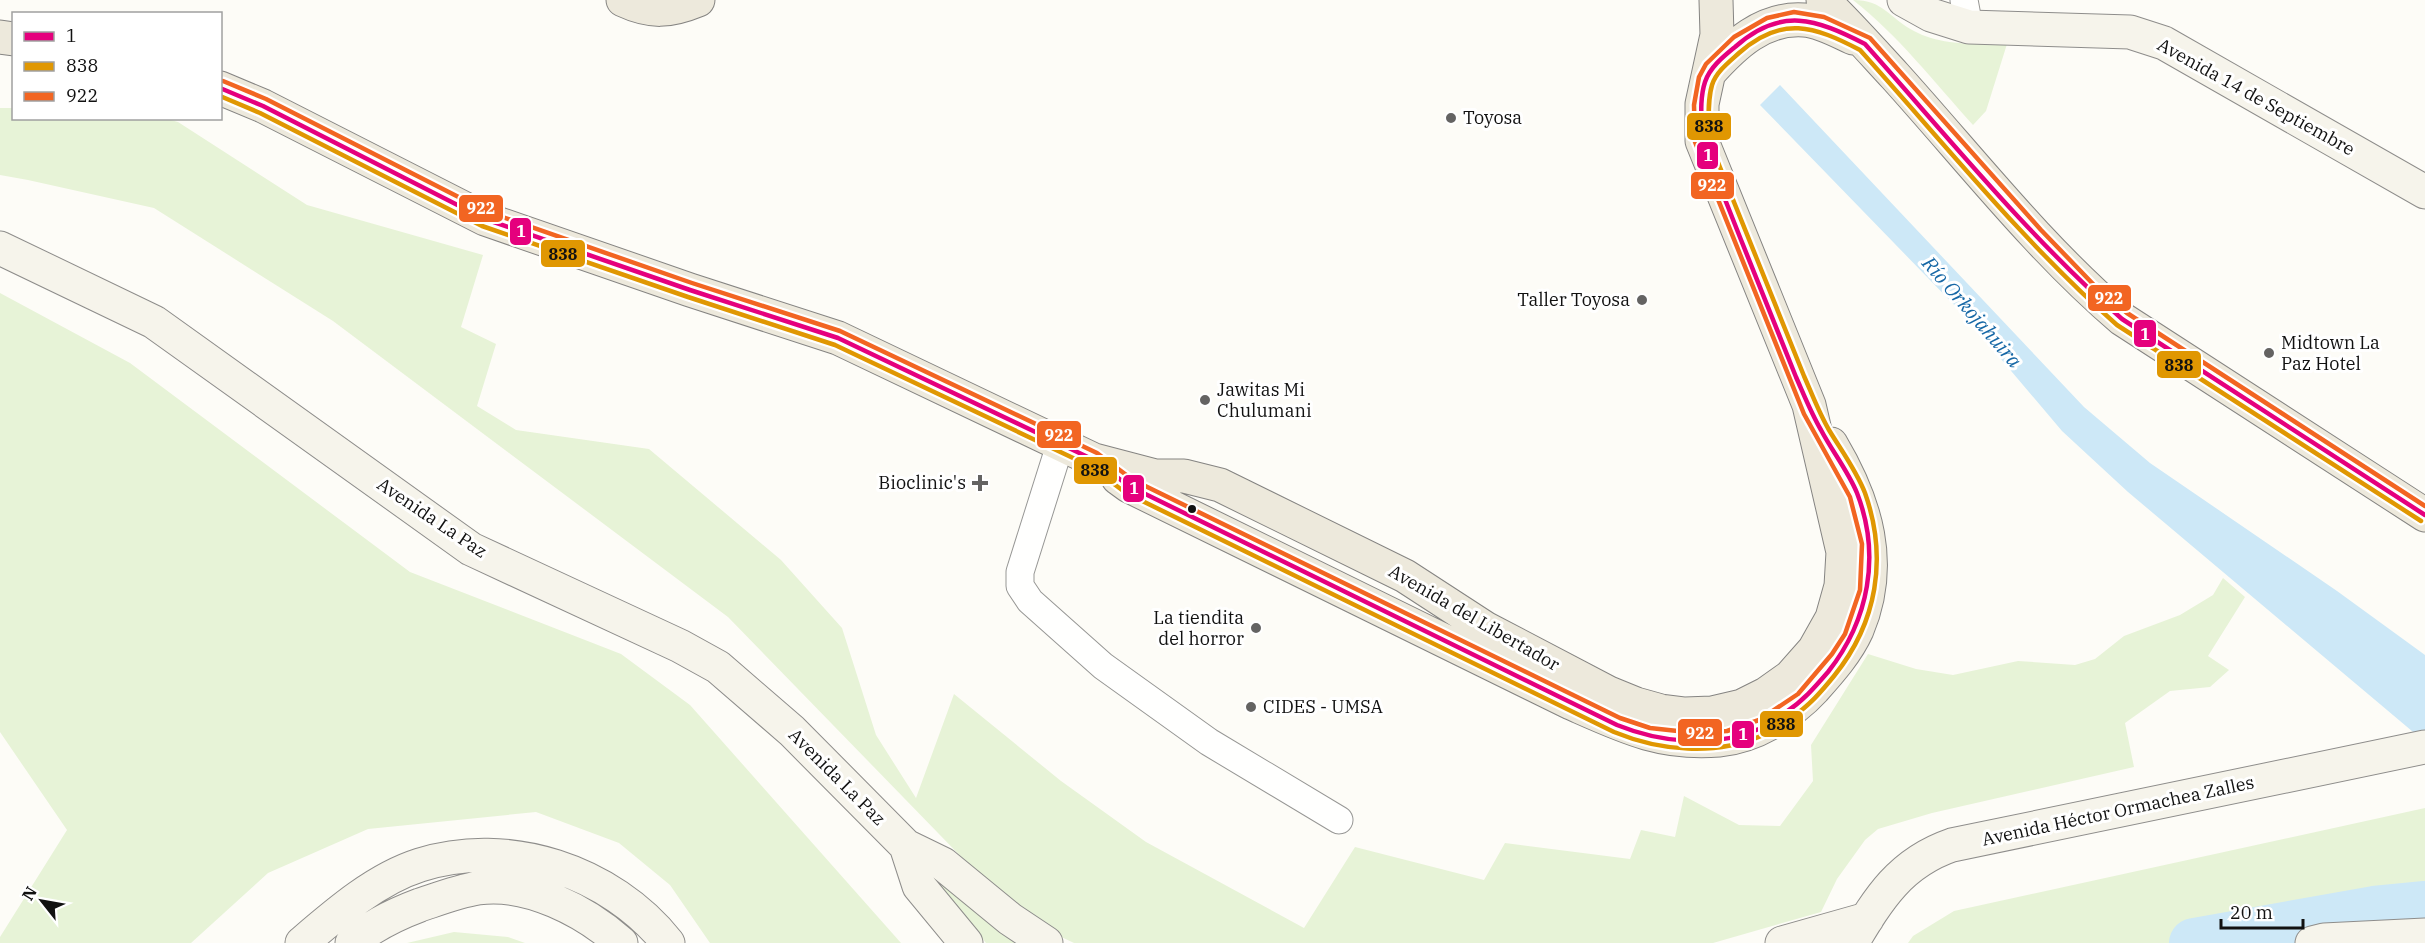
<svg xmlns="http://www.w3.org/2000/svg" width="2425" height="943" font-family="'IBM Plex Serif',serif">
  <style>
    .green { fill: #e7f3d7 }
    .water { fill: #cde8f7 }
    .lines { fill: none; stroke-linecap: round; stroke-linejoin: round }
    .river { stroke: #cde8f7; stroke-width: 50 }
    .street-casing { stroke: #979795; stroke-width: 29 }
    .secondary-casing { stroke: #8e8d8b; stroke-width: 35 }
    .primary-casing { stroke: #858482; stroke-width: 35 }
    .street { stroke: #fffffe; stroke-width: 27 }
    .secondary { stroke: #f6f4eb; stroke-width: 33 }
    .primary { stroke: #ede9dc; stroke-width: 33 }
    .bus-1-casing { stroke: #fff; stroke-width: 9 }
    .bus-2-casing { stroke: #fff; stroke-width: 9 }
    .bus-3-casing { stroke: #fff; stroke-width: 9 }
    .bus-1 { stroke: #e5007d; stroke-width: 4.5 }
    .bus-2 { stroke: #e09702; stroke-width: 4.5 }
    .bus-3 { stroke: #f26522; stroke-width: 4.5 }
    .poi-dot { fill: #646362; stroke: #fff; stroke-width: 2 }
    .bus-dot { fill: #111; stroke: #fff; stroke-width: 2 }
    .labels { text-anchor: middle; stroke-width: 6; stroke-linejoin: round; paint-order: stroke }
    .street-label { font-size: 18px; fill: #111; stroke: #fff }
    .poi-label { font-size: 18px; fill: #111; stroke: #fff; text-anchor: start }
    .water-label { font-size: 20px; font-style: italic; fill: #1768a6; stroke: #fff }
    .line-badge { stroke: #fff; stroke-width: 2 }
    .badge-label { font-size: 16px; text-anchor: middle; font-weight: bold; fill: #fff }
    .pale-badge-label { font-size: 16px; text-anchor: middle; font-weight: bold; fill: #111 }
  </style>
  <rect width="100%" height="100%" fill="#fdfcf7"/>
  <path class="green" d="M1853 0C1884 0 1889 18 1914 31 1941 46 1978 44 2007 44L1986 111 1973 125C1935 83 1898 35 1853 0Z
    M0 108H13L14 118H164L178 122 307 205 483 255 461 327 496 344 477 406 516 430 649 449 781 560 842 628 876 735 916 798 954 694 1061 781 1146 842 1304 928 1355 847 1484 880 1505 843 1630 859 1641 830 1675 837 1684 796 1739 825 1780 826 1813 781 1811 745 1868 654 1916 669 1953 675 2018 661 2075 665 2095 659 2124 636 2180 615 2213 595 2223 578 2245 597 2208 656 2229 670 2210 687 2170 691 2125 723 2134 767 1932 813 1878 829 1865 840 1837 879 1821 912 1713 943H1074L1055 934 974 870 728 617 333 321 154 208 28 180 0 175Z
    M0 293 130 363 410 572 621 654 690 705 901 943H710L670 885 619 843 536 812 368 829 268 873 191 943H0V937L67 830 0 732Z
    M2425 808V910L2349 915 2188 943H1908L1913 936 1954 911Z
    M932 876 1018 943H986Z
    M454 932 508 937 525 943H407Z"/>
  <path class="water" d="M1780 85 2084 407 2150 463 2337 591 2425 655V742L2128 492 2062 431 1962 313 1760 105Z"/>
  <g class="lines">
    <path class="river" d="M2194 943 2374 911 2425 906"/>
    <g class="street-casing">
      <path id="street" d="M1964 0 1969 27
        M1060 445 1020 572V586L1030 601 1103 666 1209 742 1339 820"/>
    </g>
    <g class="secondary-casing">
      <path id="secondary" d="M1904 0 1931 15 1969 27 2130 32 2164 43 2425 192
        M0 248 154 322 471 549 680 646 718 667 792 731 906 846 943 864 1010 919 1046 943
        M906 846 919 886 966 943
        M302 943C337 913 376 879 420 865 508 837 611 871 668 943
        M352 943C371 926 396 914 420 905 438 899 459 891 478 888 528 881 585 911 621 943
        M1782 943 1867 919
        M1852 943C1879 898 1900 863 1952 845L2425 747
        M2312 943 2324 940 2425 935"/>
    </g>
    <g class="primary-casing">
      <path id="primary" d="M623 0C651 13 669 12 698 0
        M1823 0C1848 24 1871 50 1895 76 1969 158 2038 247 2122 319L2425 515
        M0 37 14 39
        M1709 73C1734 45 1763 17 1804 20 1820 21 1838 31 1853 38
        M220 88 263 106 485 219 690 290 838 338 1094 460 1155 476H1184L1220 485 1405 576 1485 628 1609 693 1636 704 1661 711 1685 714 1712 713 1742 706 1766 694 1790 677 1814 650 1832 618 1841 586 1843 552 1809 405 1702 141V104L1717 35 1716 0
        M1118 478 1129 486 1571 703C1623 726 1661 745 1719 740 1754 737 1791 714 1814 689 1830 671 1847 652 1857 630 1885 564 1866 503 1831 444"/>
    </g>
    <use href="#street" class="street"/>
    <use href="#secondary" class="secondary"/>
    <use href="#primary" class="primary"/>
    <g class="bus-1-casing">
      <path id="bus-1" d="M220 88 263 106 485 219 690 290 838 338 1094 460 1129 486 1617 725C1661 743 1715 748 1759 729 1768 724 1777 718 1786 712 1803 701 1815 687 1828 672 1869 620 1881 555 1857 493 1848 471 1832 451 1821 430 1811 413 1804 395 1796 377 1764 298 1733 220 1702 141 1702 122 1699 100 1705 82 1710 67 1724 56 1735 47 1781 6 1816 19 1865 44 1948 137 2028 236 2122 319L2425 515"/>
    </g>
    <g class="bus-2-casing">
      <path id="bus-2" d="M220 96 260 113 482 226 688 297 835 345 1090 466 1126 493 1614 732C1660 751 1715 756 1761 736 1772 731 1781 724 1792 717 1809 706 1821 692 1834 676 1877 623 1888 558 1865 493 1856 470 1841 450 1829 430 1819 413 1812 394 1804 376 1772 298 1741 218 1709 140 1709 122 1707 102 1712 85 1716 72 1729 62 1739 53 1782 15 1814 26 1860 50 1944 143 2023 242 2117 325L2421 521"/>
    </g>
    <g class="bus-3-casing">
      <path id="bus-3" d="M223 81 266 99 488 212 692 283 840 331 1097 453 1133 480 1620 718 1650 728 1696 733 1727 731 1759 720 1798 694 1832 654 1845 634 1860 590 1862 544 1850 497 1804 414 1695 142 1694 105 1699 77 1706 64 1734 37 1767 18 1794 12 1824 17 1870 38 2041 230 2094 285 2127 313 2425 506"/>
    </g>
    <use href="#bus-1" class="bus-1"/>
    <use href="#bus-2" class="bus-2"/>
    <use href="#bus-3" class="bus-3"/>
  </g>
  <g class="poi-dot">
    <circle cx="1451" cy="118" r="6"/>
    <circle cx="1642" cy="300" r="6"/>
    <circle cx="2269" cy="353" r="6"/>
    <circle cx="1205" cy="400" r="6"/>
    <path d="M977 474h6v6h6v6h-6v6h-6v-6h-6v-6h6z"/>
    <circle cx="1256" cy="628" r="6"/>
    <circle cx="1251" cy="707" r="6"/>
  </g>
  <circle class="bus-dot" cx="1192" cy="509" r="5"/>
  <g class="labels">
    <g class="street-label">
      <text transform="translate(2256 97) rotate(29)" y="6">Avenida 14 de Septiembre</text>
      <text transform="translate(432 518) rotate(34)" y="6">Avenida La Paz</text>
      <text transform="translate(1474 618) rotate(30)" y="6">Avenida del Libertador</text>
      <text transform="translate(837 777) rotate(45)" y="6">Avenida La Paz</text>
      <text transform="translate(2118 811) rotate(-12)" y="6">Avenida Héctor Ormachea Zalles</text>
    </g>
    <g class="poi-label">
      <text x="1463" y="124">Toyosa</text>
      <text x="1630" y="306" text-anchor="end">Taller Toyosa</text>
      <text x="2281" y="349">Midtown La<tspan x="2281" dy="21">Paz Hotel</tspan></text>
      <text x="1217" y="396">Jawitas Mi<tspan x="1217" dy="21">Chulumani</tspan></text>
      <text x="966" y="489" text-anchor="end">Bioclinic's</text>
      <text x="1244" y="624" text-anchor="end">La tiendita<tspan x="1244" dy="21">del horror</tspan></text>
      <text x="1263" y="713">CIDES - UMSA</text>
    </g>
    <g class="water-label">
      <text transform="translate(1972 312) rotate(49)" y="7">Río Orkojahuira</text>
    </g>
  </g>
  <g class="line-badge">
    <rect x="1686" y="112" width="46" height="29" rx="6" fill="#e09702"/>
    <rect x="1696" y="141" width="23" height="29" rx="6" fill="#e5007d"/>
    <rect x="1690" y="171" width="45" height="29" rx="6" fill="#f26522"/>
    <rect x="458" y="194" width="46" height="29" rx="6" fill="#f26522"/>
    <rect x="509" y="217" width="23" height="29" rx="6" fill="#e5007d"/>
    <rect x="540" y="239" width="46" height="29" rx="6" fill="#e09702"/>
    <rect x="2087" y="284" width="45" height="28" rx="6" fill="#f26522"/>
    <rect x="2133" y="319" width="24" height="29" rx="6" fill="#e5007d"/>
    <rect x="2156" y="350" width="46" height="29" rx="6" fill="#e09702"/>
    <rect x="1036" y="420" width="46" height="29" rx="6" fill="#f26522"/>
    <rect x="1073" y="456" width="45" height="29" rx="6" fill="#e09702"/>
    <rect x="1122" y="474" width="23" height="29" rx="6" fill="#e5007d"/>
    <rect x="1759" y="710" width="45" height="28" rx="6" fill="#e09702"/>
    <rect x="1677" y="718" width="46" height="29" rx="6" fill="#f26522"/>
    <rect x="1731" y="720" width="24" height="29" rx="6" fill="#e5007d"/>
  </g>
  <g class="badge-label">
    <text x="1708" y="161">1</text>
    <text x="1712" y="191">922</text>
    <text x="481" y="214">922</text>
    <text x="521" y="237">1</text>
    <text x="2109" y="304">922</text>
    <text x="2145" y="340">1</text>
    <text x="1059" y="441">922</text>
    <text x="1134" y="494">1</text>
    <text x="1700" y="739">922</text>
    <text x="1743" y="740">1</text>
  </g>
  <g class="pale-badge-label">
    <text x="1709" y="132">838</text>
    <text x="563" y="260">838</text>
    <text x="2179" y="371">838</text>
    <text x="1095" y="476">838</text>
    <text x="1781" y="730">838</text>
  </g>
  <rect x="12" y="12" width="210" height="108" fill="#ffffff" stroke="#a0a0a0" stroke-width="1.5"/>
  <rect x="24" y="32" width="30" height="9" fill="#e5007d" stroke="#a0a0a0" stroke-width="1.5"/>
  <text x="66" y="42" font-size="18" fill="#111111">1</text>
  <rect x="24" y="62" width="30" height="9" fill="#e09702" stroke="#a0a0a0" stroke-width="1.5"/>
  <text x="66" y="72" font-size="18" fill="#111111">838</text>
  <rect x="24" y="92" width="30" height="9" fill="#f26522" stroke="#a0a0a0" stroke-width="1.5"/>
  <text x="66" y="102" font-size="18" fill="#111111">922</text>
  <g transform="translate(42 901) rotate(301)" stroke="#ffffff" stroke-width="4.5" paint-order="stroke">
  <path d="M0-4.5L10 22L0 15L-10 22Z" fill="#111111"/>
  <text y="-9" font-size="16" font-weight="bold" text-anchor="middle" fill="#111111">N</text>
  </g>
  <path d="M2221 919v9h82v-9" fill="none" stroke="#111111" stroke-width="3"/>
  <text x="2230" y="919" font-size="18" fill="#111111" stroke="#ffffff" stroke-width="4.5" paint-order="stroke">20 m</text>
</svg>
